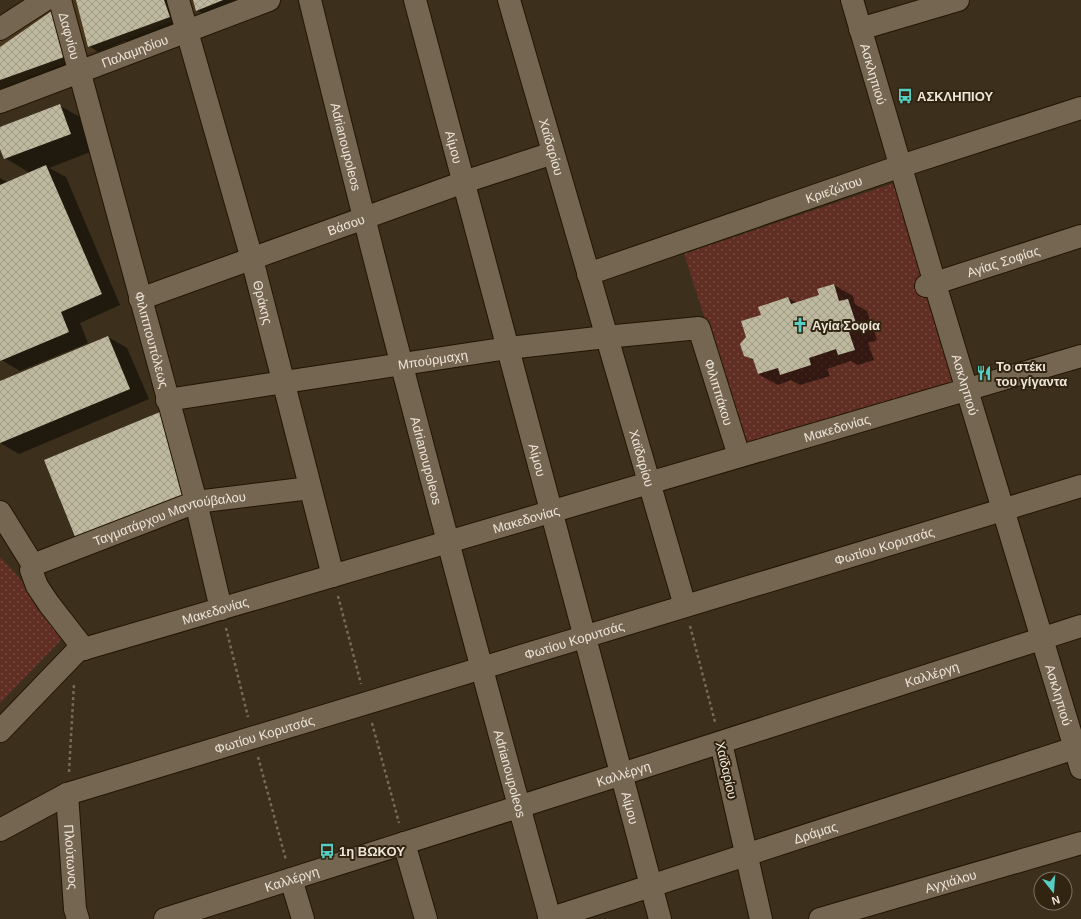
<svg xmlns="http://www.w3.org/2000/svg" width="1081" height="919" font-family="Arial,sans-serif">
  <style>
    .built { fill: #49381d }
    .park { fill: url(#park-dots) }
    .shadow { fill: #0007 }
    .building { fill: url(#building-cross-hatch) }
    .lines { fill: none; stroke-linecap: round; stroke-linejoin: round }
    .minor-casing { stroke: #221604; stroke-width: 24 }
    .path { stroke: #766b59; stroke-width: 2.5; stroke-dasharray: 3 3; stroke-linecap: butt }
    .minor { stroke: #756651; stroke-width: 22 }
    .labels { text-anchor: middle; stroke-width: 4; stroke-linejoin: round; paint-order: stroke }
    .street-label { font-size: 13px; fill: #ede5d8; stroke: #312511 }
    .poi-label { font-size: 13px; font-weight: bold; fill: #ede5d8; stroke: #312511; text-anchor: start }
  </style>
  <defs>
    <pattern id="park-dots" width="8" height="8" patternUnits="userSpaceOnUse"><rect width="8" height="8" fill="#602e23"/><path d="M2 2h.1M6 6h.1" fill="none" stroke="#774c42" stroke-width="1.8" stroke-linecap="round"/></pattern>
    <pattern id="building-cross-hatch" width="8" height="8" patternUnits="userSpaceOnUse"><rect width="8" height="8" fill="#beb99e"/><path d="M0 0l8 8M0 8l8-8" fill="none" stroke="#a09c87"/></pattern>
  </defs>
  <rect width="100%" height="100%" fill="#3c2f1b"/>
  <path class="built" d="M59 0H226L0 88V37Z"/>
  <path class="park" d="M894 183 956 387 747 449 684 254Z
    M0 557 15 573 64 637 0 703Z"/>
  <path class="shadow" d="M77 0H172L179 23 154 32 157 40 136 47 125 41 98 52 89 46Z
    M194 0H259L211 18 197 10Z
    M56 10 86 66 19 91 9 86 0 89V48Z
    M60 106 87 121 98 149 49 168 66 177 120 305 80 323 88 343 20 371 0 359V178L7 182 30 173 5 158 0 146V128Z
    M834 285 853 296 855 304 867 311 877 340 868 343 874 360 858 365 851 361 827 369 830 376 800 385 791 380 778 385 758 374 754 361 745 355 762 316 788 298 797 303 820 296Z
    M108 337 127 348 149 399 19 454 0 443V382Z"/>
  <path class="building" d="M76 0H164L170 17 88 47Z
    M193 0H223L196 11Z
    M56 8 67 56 0 80V47Z
    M60 104 71 134 4 159 0 149V127Z
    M46 165 102 294 61 312 69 332 0 361V185Z
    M834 284 839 301 848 299 858 329 849 332 855 350 838 355 836 349 809 358 811 365 780 375 778 368 758 374 753 359 744 356 740 344 746 337 741 321 761 315 758 307 788 297 791 304 819 295 817 289Z
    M108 336 130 389 0 443V381Z
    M160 412 184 497 76 539 44 460Z"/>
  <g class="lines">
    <g class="minor-casing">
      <g id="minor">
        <path id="s1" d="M60 0 196 502 221 609"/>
        <path id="s2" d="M178 0 252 259 333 576"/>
        <path id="s3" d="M310 0C385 308 466 614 550 919"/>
        <path id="s4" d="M415 0 660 919"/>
        <path id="s5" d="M509 0 685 606"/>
        <path id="s6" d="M852 0 935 284 1081 768"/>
        <path d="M0 29 45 0"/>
        <path d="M860 29 958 0"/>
        <path id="s7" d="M0 102 269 0"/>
        <path id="s8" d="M588 274 901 166 1081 108"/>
        <path id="s9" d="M926 286 1081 236"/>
        <path id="s10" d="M140 299 464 182 553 153"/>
        <path id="s11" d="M167 400 508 348 606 337 699 328 739 456"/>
        <path d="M0 512 33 565"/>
        <path id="s12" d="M33 565 196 502 310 488"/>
        <path d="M33 565 31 570 37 586 49 604 84 649"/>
        <path id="s13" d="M0 731 77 651 1081 356"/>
        <path d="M721 743 761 919"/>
        <path id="s14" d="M67 794 75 909 78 919"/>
        <path id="s15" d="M0 830 67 794 1081 486"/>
        <path d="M404 843 426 919"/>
        <path d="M291 879 303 919"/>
        <path id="s16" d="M165 919 622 774 1081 626"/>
        <path id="s17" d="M549 919 1081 746"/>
        <path id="s18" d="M820 919 1081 843"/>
      </g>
    </g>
    <path class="path" d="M338 596 361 684
      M690 626 715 722
      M226 628 248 717
      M372 723 399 823
      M258 757 286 860
      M69 772 74 684"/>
    <use href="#minor" class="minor"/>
  </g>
  <defs>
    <g id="bus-bare" transform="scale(1.2)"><path d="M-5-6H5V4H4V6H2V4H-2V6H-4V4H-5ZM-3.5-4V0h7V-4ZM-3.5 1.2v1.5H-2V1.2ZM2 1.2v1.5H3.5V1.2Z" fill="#56cec3" stroke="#312511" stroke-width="2.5" paint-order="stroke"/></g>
    <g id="church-bare" transform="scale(1.2)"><path d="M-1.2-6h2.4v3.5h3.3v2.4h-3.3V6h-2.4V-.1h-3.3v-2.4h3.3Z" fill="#56cec3" stroke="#312511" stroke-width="2.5" paint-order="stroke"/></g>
    <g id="restaurant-bare" transform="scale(1.2)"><path d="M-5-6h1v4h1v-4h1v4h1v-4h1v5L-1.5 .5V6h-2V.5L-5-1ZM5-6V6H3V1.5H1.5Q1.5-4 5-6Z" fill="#56cec3" stroke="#312511" stroke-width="2.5" paint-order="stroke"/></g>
  </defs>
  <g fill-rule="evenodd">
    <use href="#bus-bare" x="905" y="96"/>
    <use href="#church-bare" x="800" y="325"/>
    <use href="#restaurant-bare" x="984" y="373"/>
    <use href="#bus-bare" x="327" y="851"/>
  </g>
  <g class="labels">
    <g class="street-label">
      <text dy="5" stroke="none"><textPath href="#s1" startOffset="37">Δαφνίου</textPath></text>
      <text dy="5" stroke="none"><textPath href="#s7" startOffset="144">Παλαμηδίου</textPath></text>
      <text dy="5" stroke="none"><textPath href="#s6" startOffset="77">Ασκληπιού</textPath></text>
      <text dy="5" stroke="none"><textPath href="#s4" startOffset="152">Αίμου</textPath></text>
      <text dy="5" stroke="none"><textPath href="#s3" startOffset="151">Adrianoupoleos</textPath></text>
      <text dy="5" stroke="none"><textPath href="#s5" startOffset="153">Χαϊδαρίου</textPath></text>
      <text dy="5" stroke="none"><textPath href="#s8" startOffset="260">Κριεζώτου</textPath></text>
      <text dy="5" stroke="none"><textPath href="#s10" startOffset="219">Βάσου</textPath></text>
      <text dy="5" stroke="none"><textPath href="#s9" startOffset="81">Αγίας Σοφίας</textPath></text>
      <text dy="5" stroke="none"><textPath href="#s2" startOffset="314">Θράκης</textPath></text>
      <text dy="5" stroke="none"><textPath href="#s1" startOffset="352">Φιλιππουπόλεως</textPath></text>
      <text dy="5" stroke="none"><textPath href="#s11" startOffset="269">Μπούρμαχη</textPath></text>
      <text dy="5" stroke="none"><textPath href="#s6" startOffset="401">Ασκληπιού</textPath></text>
      <text dy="5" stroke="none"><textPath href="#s11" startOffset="604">Φιλιππάκου</textPath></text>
      <text dy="5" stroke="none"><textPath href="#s13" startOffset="903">Μακεδονίας</textPath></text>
      <text dy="5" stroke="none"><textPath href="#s5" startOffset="477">Χαϊδαρίου</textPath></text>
      <text dy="5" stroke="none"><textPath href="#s3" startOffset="475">Adrianoupoleos</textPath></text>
      <text dy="5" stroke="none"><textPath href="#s4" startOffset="476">Αίμου</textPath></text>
      <text dy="5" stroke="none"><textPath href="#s12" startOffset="145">Ταγματάρχου Μαντούβαλου</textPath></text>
      <text dy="5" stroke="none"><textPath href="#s13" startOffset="579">Μακεδονίας</textPath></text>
      <text dy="5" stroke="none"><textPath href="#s15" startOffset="930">Φωτίου Κορυτσάς</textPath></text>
      <text dy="5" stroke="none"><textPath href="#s13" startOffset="255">Μακεδονίας</textPath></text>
      <text dy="5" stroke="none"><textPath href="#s15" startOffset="606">Φωτίου Κορυτσάς</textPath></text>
      <text dy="5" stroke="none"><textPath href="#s16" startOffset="805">Καλλέργη</textPath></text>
      <text dy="5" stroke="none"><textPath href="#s6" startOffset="725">Ασκληπιού</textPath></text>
      <text dy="5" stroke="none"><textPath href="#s15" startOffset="282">Φωτίου Κορυτσάς</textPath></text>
      <text transform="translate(727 770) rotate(77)" y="5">Χαϊδαρίου</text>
      <text dy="5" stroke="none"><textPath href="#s3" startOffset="799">Adrianoupoleos</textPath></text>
      <text dy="5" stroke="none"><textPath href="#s16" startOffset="481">Καλλέργη</textPath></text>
      <text dy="5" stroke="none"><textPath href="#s4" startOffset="836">Αίμου</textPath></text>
      <text dy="5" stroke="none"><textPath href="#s17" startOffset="280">Δράμας</textPath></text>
      <text dy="5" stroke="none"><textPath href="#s14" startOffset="63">Πλούτωνος</textPath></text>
      <text dy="5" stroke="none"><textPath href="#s16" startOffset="133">Καλλέργη</textPath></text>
      <text dy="5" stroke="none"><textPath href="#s18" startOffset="136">Αγχιάλου</textPath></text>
    </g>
    <g class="poi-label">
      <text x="917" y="101">ΑΣΚΛΗΠΙΟΥ</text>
      <text x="812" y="330">Αγία Σοφία</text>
      <text x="996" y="371">Το στέκι<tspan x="996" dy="15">του γίγαντα</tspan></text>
      <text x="339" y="856">1η ΒΩΚΟΥ</text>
    </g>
  </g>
  <g transform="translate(1053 891) rotate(163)"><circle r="19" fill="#312511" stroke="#7c7261"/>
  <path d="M0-3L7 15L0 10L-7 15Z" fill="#56cec3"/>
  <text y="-6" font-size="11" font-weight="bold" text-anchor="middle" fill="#ede5d8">N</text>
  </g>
</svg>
